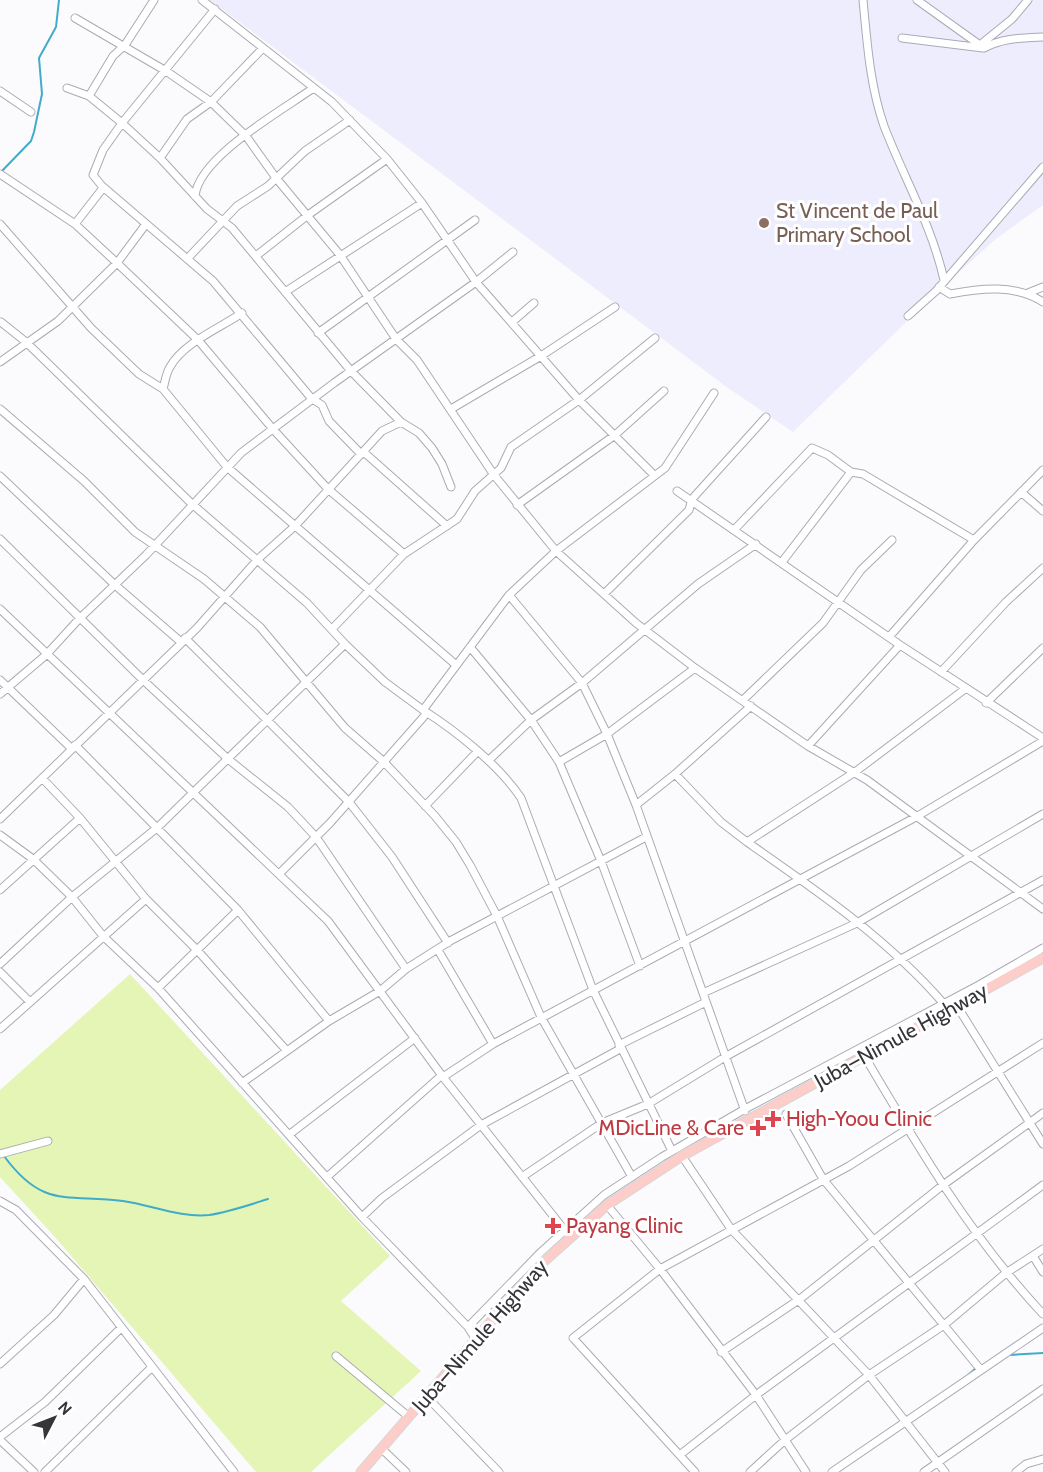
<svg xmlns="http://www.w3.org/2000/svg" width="1043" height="1472" font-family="Cabin,sans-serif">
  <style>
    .built { fill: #eeedfd }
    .green { fill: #e5f5b6 }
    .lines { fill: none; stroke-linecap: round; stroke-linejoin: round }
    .stream { stroke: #40acc9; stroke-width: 2 }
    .minor-casing { stroke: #aaaab5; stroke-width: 9 }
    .major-casing { stroke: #d7d7d8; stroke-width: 11 }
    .minor { stroke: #fff; stroke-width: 7 }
    .major { stroke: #fccdc9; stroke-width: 9 }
    .education-dot { fill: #8d6e63; stroke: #fff; stroke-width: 2 }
    .health-dot { fill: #e0444e; stroke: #fff; stroke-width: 2 }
    .labels { text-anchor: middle; stroke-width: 6; stroke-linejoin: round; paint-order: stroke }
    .education-label { font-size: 21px; fill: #785e54; stroke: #fff; text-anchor: start }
    .street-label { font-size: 21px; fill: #36363a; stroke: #fff }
    .health-label { font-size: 21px; fill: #be3a42; stroke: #fff; text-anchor: start }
  </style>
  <rect width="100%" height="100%" fill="#fbfbfd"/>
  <path class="built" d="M210 0H1043V205L997 238 936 293 793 432 728 388Z"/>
  <path class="green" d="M130 974 390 1256 341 1301 421 1371 311 1472H256L54 1236 0 1177V1090Z"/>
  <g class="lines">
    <path class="stream" d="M0 173 31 141 34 132 42 94 39 58 56 27 59 0
      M4 1156C43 1209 66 1194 123 1201 151 1205 181 1218 209 1215 229 1212 249 1205 268 1199
      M1009 1355 1043 1353
      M967 1376 976 1368"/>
    <g class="minor-casing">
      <path id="minor" d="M202 0 332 102 387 159 422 203 476 282 579 400 654 475
        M863 0C867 42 870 86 884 126 904 178 932 226 944 280
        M917 0 984 48C1002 38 1023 38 1043 37
        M215 9 122 123 103 150 93 175 102 186 213 281 312 399 322 405 329 421 360 453 366 454 447 526
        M75 18 166 71 211 102 246 136 276 178 340 255 396 339 417 360 494 475 556 551 636 623 695 668 808 746 867 780 1043 909
        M902 38 983 48
        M980 45 1012 19 1028 0
        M67 88 89 96 122 123 160 158 207 209 232 228 351 371 401 422
        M0 91 31 112
        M89 96 113 56 125 45 154 0
        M160 158 187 119 211 102 263 48
        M0 174 75 224 117 263 198 340 272 428 328 489 404 554
        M195 196C199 157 281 111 312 89
        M0 224 91 328 139 374 163 389 227 467 455 664
        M75 224 103 188
        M256 256 308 215 387 159
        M187 259 237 206 268 186 305 151 350 120
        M939 287 950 294C981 288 1015 284 1043 302
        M285 292 422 203
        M1028 293 1043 287
        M908 316 936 291 1043 167
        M1 322 26 342 192 504 307 603 345 644
        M512 322 534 303
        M318 333 475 220
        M0 362 58 321 117 263 146 224
        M163 389C165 382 166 373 170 367 183 343 220 328 242 313
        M0 409 84 481 135 532 204 579 260 627 345 728 384 762 435 816 456 842 470 865 497 916 541 1017 632 1177
        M451 409 541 356 615 307
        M0 476 115 585 181 642
        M677 491 900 645 1043 738
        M1021 492 1043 511
        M517 505 615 435 664 391
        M734 530 812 448 828 455 851 472
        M0 539 142 679 228 759 288 807 316 837 406 969
        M782 562 851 472 863 474 974 540
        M604 594 689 510 692 499 766 417
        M509 595 582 683 607 734 636 805 745 1111
        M0 609 328 921 443 1077 566 1232
        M332 629 404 554 457 519 475 491 501 468 511 447 579 400 655 338
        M889 637 974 540 1043 470
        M185 638 349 802 392 857 448 943
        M470 647 531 720 559 762
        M941 672 1006 602 1043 568
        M0 680 71 748
        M0 694 46 655 79 619 146 555 241 453 334 383 476 282 513 252
        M743 700 823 623 861 570 892 540
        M986 703 1043 648
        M75 745 238 910 329 1021
        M808 746 900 645
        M489 760 531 720 582 683 698 584 756 544
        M675 774 721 822 747 842
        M42 778 80 818 146 899 198 951 287 1051
        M636 805 675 774 751 706
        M425 806 477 752
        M0 819 197 628 258 559 295 526 382 431 401 422 419 433 432 448 442 464 451 487
        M0 835 33 859 72 897 103 936 158 988 362 1217 468 1327 475 1338
        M280 873 330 823 427 713
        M0 890 80 818
        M438 950 493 1044
        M0 964 72 897 158 827 345 644 385 682 423 710
        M640 966 601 861 559 762 607 734 695 668
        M0 972 30 1002
        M158 988 238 910
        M703 993 857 923 1043 814
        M944 1004C888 939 816 890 747 842L855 772 965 689
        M957 1006 1043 1144
        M0 1029 146 899
        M619 1045 706 1002
        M865 1057C918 1147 971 1237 1043 1314
        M443 1077 493 1044 916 817 1043 741
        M242 1083 329 1021 380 991 406 969 450 941 646 837
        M786 1114 823 1179 981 1370
        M290 1134 415 1038
        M672 1151 593 990 521 798C499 765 456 731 423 710L509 595 556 551 665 468 714 393
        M0 1154 48 1141
        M682 1156 731 1229 869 1375 945 1472
        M327 1177 442 1075
        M522 1177 602 1123 648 1104 725 1057 1043 880
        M0 1201 16 1210 84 1279 234 1472
        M607 1205 660 1269 756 1395 806 1472
        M362 1217 382 1198 481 1125 620 1049
        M1033 1256 1043 1272
        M468 1327 541 1252 604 1195 662 1157 745 1109 979 985 1043 948
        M573 1338 660 1269 849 1166 1043 1043
        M574 1339 695 1472
        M721 1352 800 1299 943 1185 1043 1113
        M336 1356 409 1417
        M0 1364 54 1315 84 1279
        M426 1396 499 1472
        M0 1437 45 1402 121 1328
        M0 1440 34 1472
        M382 1449 406 1472
        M681 1454 756 1395 1043 1185
        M45 1472 152 1367
        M750 1472 785 1440 869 1375 944 1325 1006 1273 1043 1249
        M832 1472 1043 1328
        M924 1472 1043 1389
        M1016 1472 1026 1464 1043 1459"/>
    </g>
    <g class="major-casing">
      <path id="major" d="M361 1472 540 1265 607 1205 682 1156 1043 958"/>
    </g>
    <use href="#minor" class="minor"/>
    <use href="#major" class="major"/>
  </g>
  <circle class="education-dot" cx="764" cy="223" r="6"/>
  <g class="health-dot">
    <path d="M770 1110h6v6h6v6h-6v6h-6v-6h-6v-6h6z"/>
    <path d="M755 1119h6v6h6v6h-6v6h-6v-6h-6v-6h6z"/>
    <path d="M550 1217h6v6h6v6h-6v6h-6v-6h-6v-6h6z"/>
  </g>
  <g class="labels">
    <g class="education-label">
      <text x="776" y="218">St Vincent de Paul<tspan x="776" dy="24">Primary School</tspan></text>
    </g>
    <g class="street-label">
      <text transform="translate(901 1036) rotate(-29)" y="7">Juba–Nimule Highway</text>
      <text transform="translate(480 1336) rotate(-49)" y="7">Juba–Nimule Highway</text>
    </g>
    <g class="health-label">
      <text x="786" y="1126">High-Yoou Clinic</text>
      <text x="744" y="1135" text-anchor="end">MDicLine &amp; Care</text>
      <text x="566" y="1233">Payang Clinic</text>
    </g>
  </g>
  <g transform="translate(54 1418) rotate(48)" stroke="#ffffff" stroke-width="4.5" paint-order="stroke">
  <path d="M0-4.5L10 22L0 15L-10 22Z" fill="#36363a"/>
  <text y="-9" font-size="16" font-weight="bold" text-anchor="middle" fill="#36363a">N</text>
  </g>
</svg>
